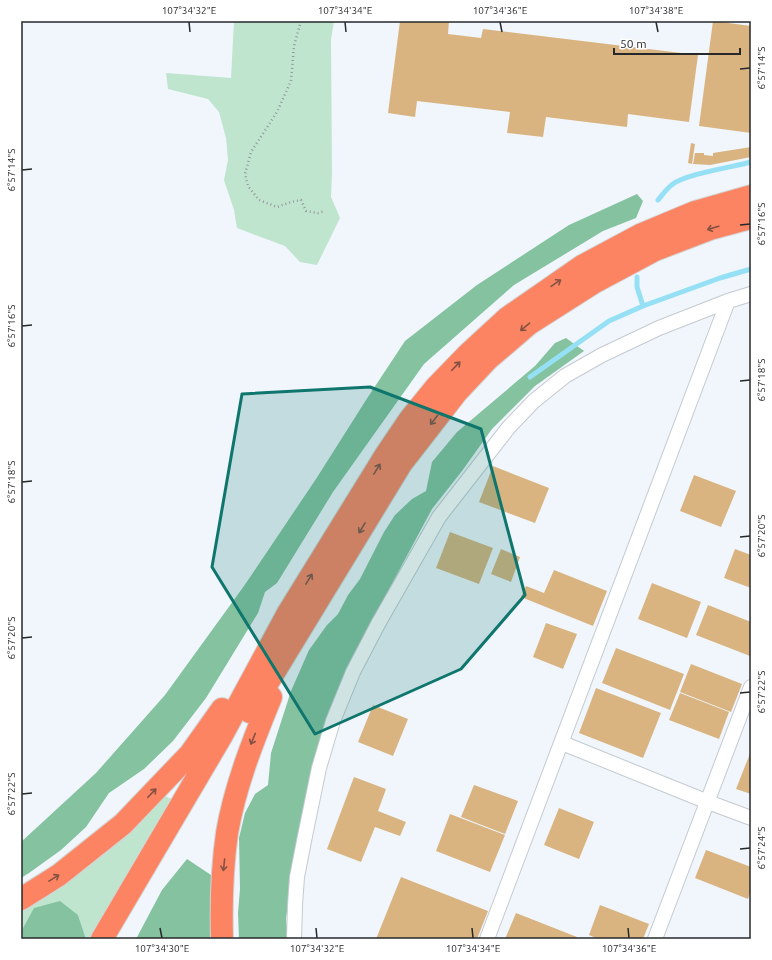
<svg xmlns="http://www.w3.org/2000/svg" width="772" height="960" font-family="Ubuntu,sans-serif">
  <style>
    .green { fill: #bfe5cf }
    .forest { fill: #84c2a0 }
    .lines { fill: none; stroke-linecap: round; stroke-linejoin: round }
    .stream { stroke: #95e0f5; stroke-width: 5 }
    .building { fill: #d9b481 }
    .minor-casing { stroke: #c4cad0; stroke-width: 16 }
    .motorway-casing { stroke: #d4d4d4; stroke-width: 24 }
    .path { stroke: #93979c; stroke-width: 2.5; stroke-dasharray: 1 3; stroke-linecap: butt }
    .minor { stroke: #fff; stroke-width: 14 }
    .motorway { stroke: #fc8462; stroke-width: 22 }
    .oneway { stroke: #865143 }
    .marked { fill: #0f766e; fill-opacity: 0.2; stroke: #0f766e; stroke-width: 3; stroke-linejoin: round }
    .ticks { fill: none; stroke: #26282a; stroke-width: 1.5 }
    .neatline { fill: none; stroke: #26282a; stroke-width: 1.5 }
    .ticks-label { font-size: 10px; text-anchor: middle; fill: #26282a }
  </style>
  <rect width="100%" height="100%" fill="#f0f6fc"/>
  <path class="green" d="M234 21H334L331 40 332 173 331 197 340 218 317 265 300 262 285 246 237 228 234 210 224 180 228 160 226 138 219 112 208 99 168 89 166 73 231 78Z
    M162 795 172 799 90 939H86L78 915 22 929 23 939H21V908Z"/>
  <path class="forest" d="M637 194 643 201 636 218 603 231 514 285 424 364 333 492 277 583 265 592 258 613 206 698 173 741 144 769 109 793 86 827 61 850 29 873 21 878V842L96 773 165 695 244 586 316 479 366 400 405 341 477 285 569 225Z
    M566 338 584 351 535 386 492 429 462 471 432 509 380 606 342 681 290 893 286 918 288 939H239L238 913 240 889 239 838 245 813 255 794 268 785 271 753 291 691 309 650 327 625 338 614 348 595 360 579 384 532 395 515 412 499 426 491 432 462 457 432 535 366 555 343Z
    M187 859 217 879 215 939H136L162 890Z
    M60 901 78 915 86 939H23L22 930 34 908Z"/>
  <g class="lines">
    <path class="stream" d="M658 200C663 194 667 188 673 184 686 174 733 167 751 162
      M637 277V287L643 306
      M530 377 609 321 643 306 720 278 751 269"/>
  </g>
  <path class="building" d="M400 21H449L448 34 481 38 483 29 698 55 689 122 628 114 627 127 546 117 543 137 507 133 510 112 417 101 415 117 388 113Z
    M713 21 751 26V133L699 126Z
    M691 143 695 144 692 164 688 163Z
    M751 147V157L710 165 693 164 695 153H704V155L713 156V153Z
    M493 466 549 488 535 523 479 502Z
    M694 475 736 491 721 527 680 511Z
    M450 532 493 548 479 584 436 568Z
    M501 549 520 557 511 582 491 574Z
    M735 549 751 555V588L724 578Z
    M554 570 607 591 593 626 521 597 526 586 544 593Z
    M652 583 701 602 687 638 638 619Z
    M708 605 751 622V653L750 656 696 635Z
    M546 623 577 634 563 669 533 657Z
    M616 648 684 674 670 710 602 683Z
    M691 664 742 684 731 712 680 692Z
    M596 688 661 713 643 758 579 733Z
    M680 693 729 712 719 739 669 720Z
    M373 705 408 719 393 756 358 742Z
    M751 751V794L736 789Z
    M354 777 386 789 378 811 406 822 400 836 375 827 361 862 327 849Z
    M474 785 518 801 505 834 461 817Z
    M559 808 594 822 579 859 544 845Z
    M450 814 505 835 490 872 436 851Z
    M706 850 751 867V890L748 899 695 878Z
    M401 877 488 911 477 939H376Z
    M600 905 649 924 643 939H598L589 935Z
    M516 913 577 937 576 939H505Z"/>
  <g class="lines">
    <g class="minor-casing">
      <path id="minor" d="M562 743 708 802 751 818
        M294 939 295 905 297 877 304 841 319 768 333 721 353 672 378 624 439 517 509 427 534 401 565 376 602 355 659 328 728 301 751 294
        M487 939 728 301
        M655 939 751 687"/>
    </g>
    <g class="motorway-casing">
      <path id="motorway" d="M250 712 401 464 457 392 488 359 529 324 595 282 655 250 710 229 751 218
        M21 899 59 875 123 824 190 754 222 709
        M102 939 221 737 288 613 385 456 410 419 436 387 469 353 507 318 582 266 640 235 695 212 751 196
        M222 939C221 904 222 868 227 833 235 786 253 741 271 697"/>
    </g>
    <path class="path" d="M301 21 294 46 291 81 277 112 251 152 245 174 248 186 259 200 277 207 291 202 301 200 306 211 318 213 325 211"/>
    <use href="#minor" class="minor"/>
    <use href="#motorway" class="motorway"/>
  </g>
  <defs><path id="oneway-shaft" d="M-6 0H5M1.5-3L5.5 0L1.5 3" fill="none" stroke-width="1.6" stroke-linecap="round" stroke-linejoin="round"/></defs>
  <g class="oneway">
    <use href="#oneway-shaft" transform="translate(713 228) rotate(164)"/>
    <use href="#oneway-shaft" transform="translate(556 283) rotate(-34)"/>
    <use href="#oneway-shaft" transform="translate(525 327) rotate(140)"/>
    <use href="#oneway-shaft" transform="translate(456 366) rotate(-46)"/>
    <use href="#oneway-shaft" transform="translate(434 420) rotate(128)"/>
    <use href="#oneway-shaft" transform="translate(377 469) rotate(-58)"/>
    <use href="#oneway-shaft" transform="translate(362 528) rotate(121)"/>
    <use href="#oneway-shaft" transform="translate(309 579) rotate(-58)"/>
    <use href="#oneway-shaft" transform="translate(253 739) rotate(112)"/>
    <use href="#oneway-shaft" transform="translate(152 793) rotate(-46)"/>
    <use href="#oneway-shaft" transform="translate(224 865) rotate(96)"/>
    <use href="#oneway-shaft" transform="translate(54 878) rotate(-32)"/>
  </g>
  <path class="marked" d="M370 387 481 429 525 595 461 669 315 734 212 567 242 394Z"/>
  <path class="ticks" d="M189 22 190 32M345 22 346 32M500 22 502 32M656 22 658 32M740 69 750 68M22 170 32 169M740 225 750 224M22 326 32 325M740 381 750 380M22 482 32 481M740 537 750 536M22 638 32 637M740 693 750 692M22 794 32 793M740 849 750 848M160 928 162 938M316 928 317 938M472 928 473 938M628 928 629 938"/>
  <rect width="772" height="960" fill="none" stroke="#ffffff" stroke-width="44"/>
  <path d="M614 48v6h126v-6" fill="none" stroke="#26282a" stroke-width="2"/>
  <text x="620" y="48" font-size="12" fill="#26282a" stroke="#ffffff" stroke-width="3" paint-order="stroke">50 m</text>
  <rect x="22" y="22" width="728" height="916" class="neatline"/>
  <g class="ticks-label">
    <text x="189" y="14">107°34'32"E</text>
    <text x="345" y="14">107°34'34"E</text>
    <text x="500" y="14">107°34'36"E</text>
    <text x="656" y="14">107°34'38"E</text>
    <text transform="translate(761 68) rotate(-90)" y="4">6°57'14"S</text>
    <text transform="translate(11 170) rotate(-90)" y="4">6°57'14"S</text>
    <text transform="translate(761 224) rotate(-90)" y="4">6°57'16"S</text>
    <text transform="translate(11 326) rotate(-90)" y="4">6°57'16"S</text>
    <text transform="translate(761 380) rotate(-90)" y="4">6°57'18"S</text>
    <text transform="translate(11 482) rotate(-90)" y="4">6°57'18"S</text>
    <text transform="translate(761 536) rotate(-90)" y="4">6°57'20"S</text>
    <text transform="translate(11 638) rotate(-90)" y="4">6°57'20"S</text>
    <text transform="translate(761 692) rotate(-90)" y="4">6°57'22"S</text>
    <text transform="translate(11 794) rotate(-90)" y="4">6°57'22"S</text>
    <text transform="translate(761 848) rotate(-90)" y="4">6°57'24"S</text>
    <text x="162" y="952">107°34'30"E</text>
    <text x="317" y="952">107°34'32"E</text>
    <text x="473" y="952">107°34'34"E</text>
    <text x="629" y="952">107°34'36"E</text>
  </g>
</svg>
